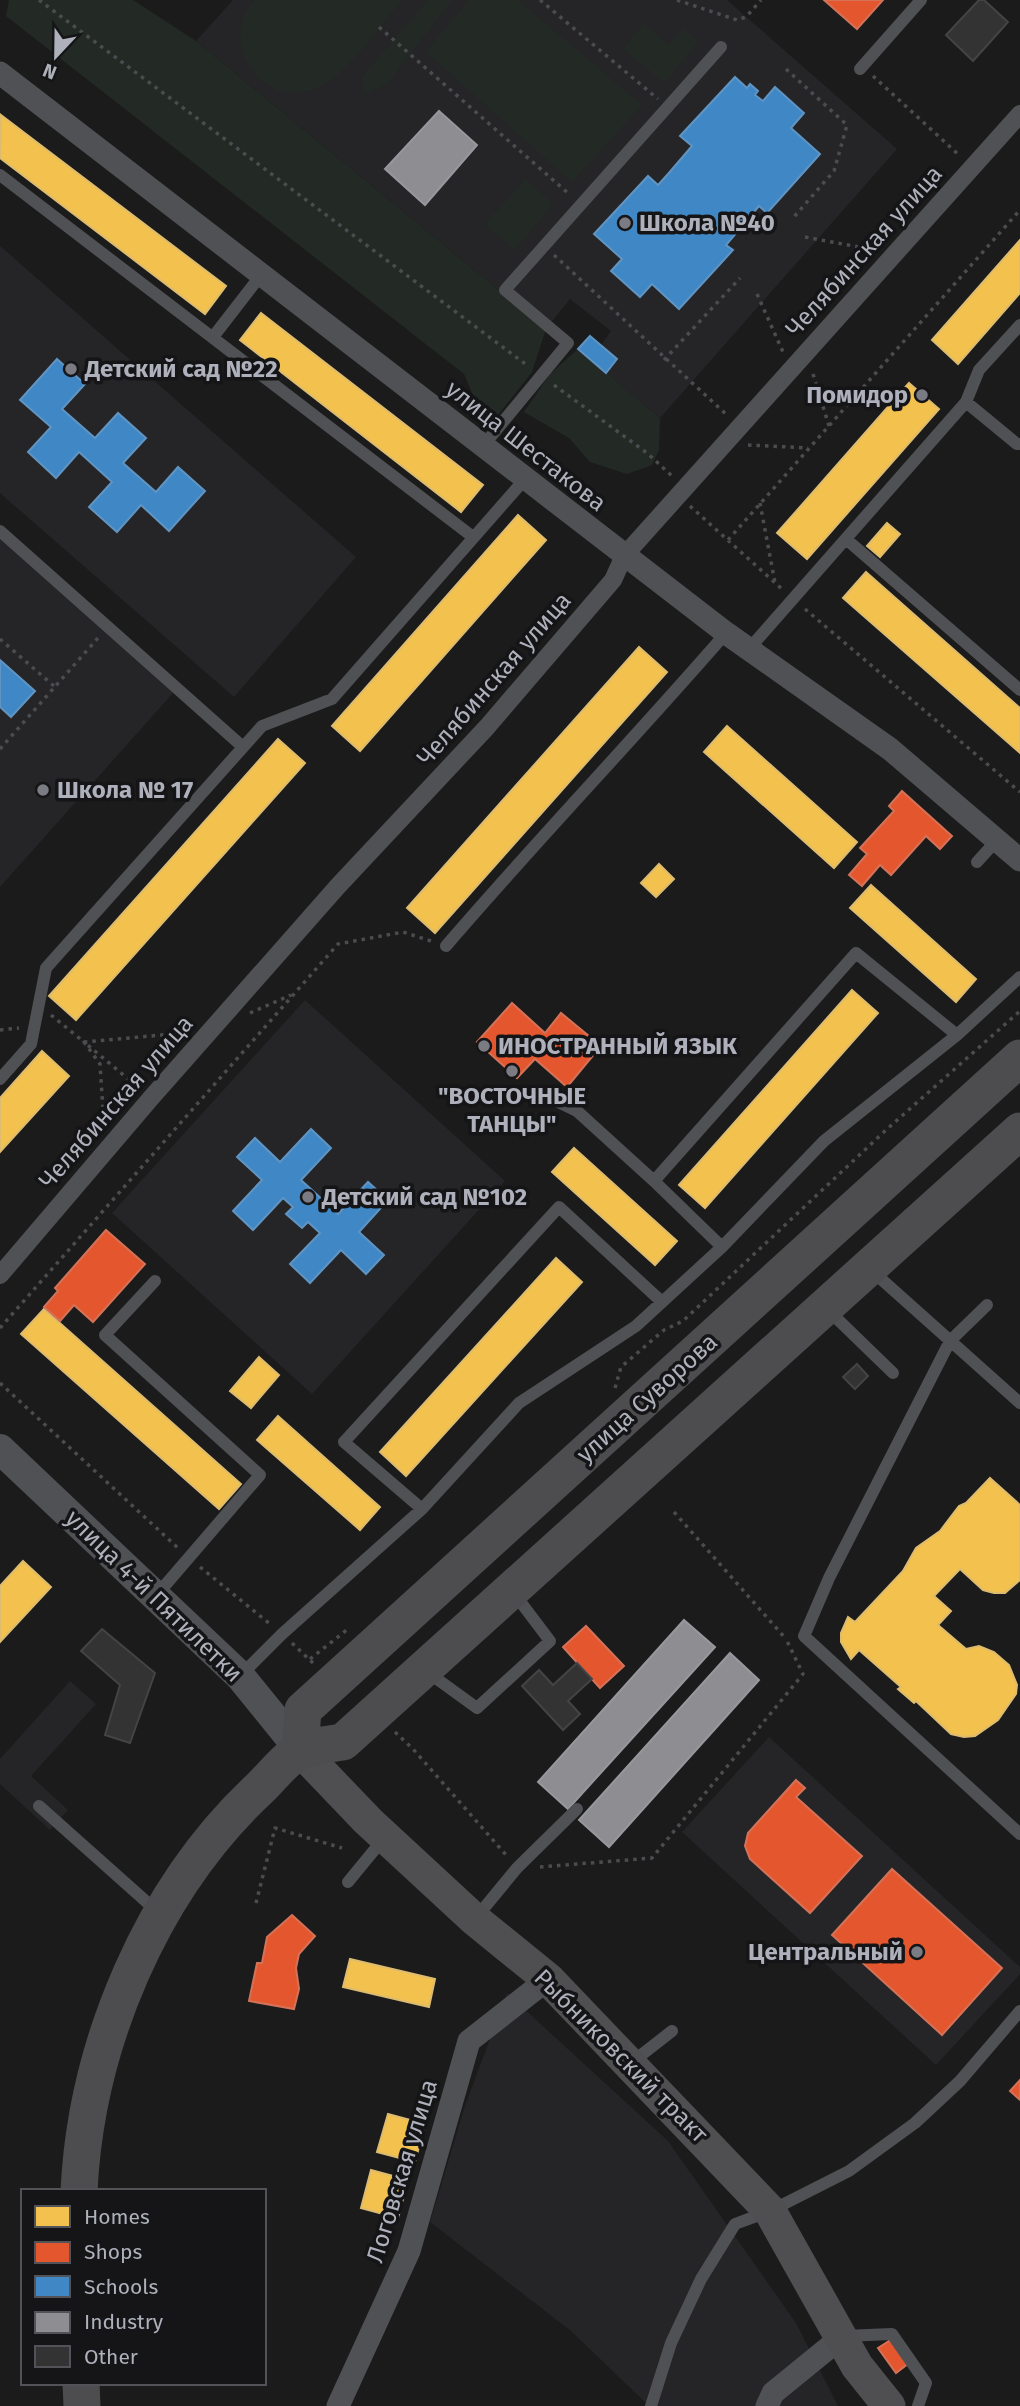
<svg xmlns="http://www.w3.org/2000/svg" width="1020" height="2406" font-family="'Fira Sans',sans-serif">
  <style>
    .built { fill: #252527 }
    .green { fill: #232a25 }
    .homes { fill: #f2c14e; stroke: #debc6f; stroke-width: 2 }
    .shops { fill: #e4572e; stroke: #d47258; stroke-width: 2 }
    .schools { fill: #3f88c5; stroke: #6094c2; stroke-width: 2 }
    .industry { fill: #8d8d92; stroke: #97989e; stroke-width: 2 }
    .building { fill: #333334; stroke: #444447; stroke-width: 2 }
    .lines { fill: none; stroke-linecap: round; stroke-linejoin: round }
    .path { stroke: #4b4c4f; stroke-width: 3.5; stroke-dasharray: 3.5 5; stroke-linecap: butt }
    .service { stroke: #505154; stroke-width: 12 }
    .pedestrian { stroke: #505154; stroke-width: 18 }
    .minor { stroke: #505154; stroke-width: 23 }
    .tertiary { stroke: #505154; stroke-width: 30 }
    .secondary { stroke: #4f4f52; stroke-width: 33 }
    .primary { stroke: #4d4d50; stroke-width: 37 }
    .poi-dot { fill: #7b7c83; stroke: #151517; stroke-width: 2.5 }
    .labels { text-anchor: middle; stroke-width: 7; stroke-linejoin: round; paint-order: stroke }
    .poi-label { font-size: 24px; font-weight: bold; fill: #aeb1bb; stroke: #151517; text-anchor: start }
    .street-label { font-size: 24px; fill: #aeb1bb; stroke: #151517 }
  </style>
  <rect width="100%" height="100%" fill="#1b1b1b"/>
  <path class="built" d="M233 0H727L897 149 660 418 606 373 617 359 601 345 611 331 570 299 546 329 196 41Z
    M0 246 356 557 234 697 0 493Z
    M0 539 173 693 0 887Z
    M305 1000 505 1181 312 1394 112 1213Z
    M70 1681 96 1704 31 1776 68 1810 50 1830 0 1784V1759Z
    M769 1737 1020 1967V1974L936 2065 682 1832Z
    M507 1993 668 2141 796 2323 838 2406H649L571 2331 430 2222 464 2109Z"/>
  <path class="green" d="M9 0H133L196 41 546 329 532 372 487 429 464 374 6 16Z
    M254 0H402C379 27 346 78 312 90 259 108 218 39 254 0Z
    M428 0H452L387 84 364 94 362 77Z
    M469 0H518L642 105 572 182 426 52Z
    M644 24 668 45 683 29 699 41 664 83 623 49Z
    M525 179 554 204 514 250 485 224Z
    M578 349 660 418 659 450 652 465 627 474 590 462 569 438 524 412 550 374Z"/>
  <path class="homes" d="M1 115 226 286 205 314 0 158Z
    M1020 240V293L958 364 932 340Z
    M261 313 483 485 461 512 240 340Z
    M909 383 939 409 807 559 777 533Z
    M518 515 546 540 360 751 332 726Z
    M887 523 900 534 880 557 867 546Z
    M866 572 1020 708V753L843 598Z
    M639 647 667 672 435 933 407 908Z
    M727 726 857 842 834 868 704 752Z
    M278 739 305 763 76 1020 49 996Z
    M659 864 674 879 656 897 641 883Z
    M871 885 976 979 956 1002 850 908Z
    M852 990 878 1013 705 1208 679 1185Z
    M42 1051 69 1076 0 1152V1098Z
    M574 1148 677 1241 655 1265 552 1172Z
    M556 1258 582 1282 406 1476 380 1452Z
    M44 1309 241 1484 219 1509 21 1334Z
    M259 1357 279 1375 251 1408 230 1391Z
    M278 1416 380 1507 360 1530 257 1440Z
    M990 1478 1020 1505V1580L1005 1593H994L983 1590 960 1569 934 1596 951 1611 938 1625 966 1649 979 1646 994 1652 1009 1665 1017 1685 1016 1694 998 1720 975 1736 964 1737 951 1734 916 1701 914 1703 898 1689 901 1687 859 1650 851 1659 841 1642V1633L848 1617 855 1622 903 1571 916 1548 940 1531 959 1506 966 1503Z
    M23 1561 51 1587 0 1642V1586Z
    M350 1959 435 1979 429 2007 343 1987Z
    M388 2114 425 2124 415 2162 377 2152Z
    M371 2170 408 2180 398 2218 361 2208Z"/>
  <path class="shops" d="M824 0H883L857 29Z
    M902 791 952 836 940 849 926 836 891 875 880 865 862 886 849 875 867 854 860 848 894 811 889 806Z
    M512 1003 545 1033 561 1013 601 1046 567 1087 535 1059 517 1078 477 1042Z
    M106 1230 145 1264 93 1322 74 1305 60 1321 44 1307 58 1291 55 1288Z
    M586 1626 624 1666 600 1688 563 1647Z
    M796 1780 805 1788 796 1797 862 1856 810 1913 750 1859 745 1846 748 1833Z
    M892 1869 1002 1968 942 2035 832 1935Z
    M292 1915 315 1936 299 1954 296 1968 299 1989 294 2009 249 2001 257 1963H262L267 1937Z
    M1020 2080V2100L1010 2091Z
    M892 2339 909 2363 896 2373 878 2348Z"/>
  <path class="schools" d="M735 77 747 88 750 84 758 91 755 95 763 101 775 87 804 113 791 128 820 154 767 213 759 206 726 245 733 250 679 309 652 284 640 297 611 271 622 259 594 234 648 176 658 185 668 174 692 146 680 136Z
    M590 336 617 359 606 373 578 349Z
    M57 359 85 384 62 409 95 438 118 413 146 438 123 463 156 492 178 467 205 491 169 531 141 505 117 532 89 507 112 482 79 452 56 478 28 452 51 427 20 400Z
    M0 660 35 691 11 717 0 707Z
    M311 1129 331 1148 301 1180 338 1214 368 1182 388 1200 359 1232 384 1255 366 1274 341 1250 310 1283 290 1264 320 1233 308 1222 302 1228 286 1214 293 1207 283 1198 253 1230 233 1211 262 1180 237 1157 255 1138 280 1162Z"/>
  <path class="industry" d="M439 111 477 145 425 205 385 169Z
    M684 1620 715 1647 568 1809 538 1782Z
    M730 1653 759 1680 609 1847 579 1820Z"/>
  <path class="building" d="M979 0H984L1008 22 973 61 946 35Z
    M857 1364 868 1376 855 1389 843 1377Z
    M102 1629 155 1673 130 1743 105 1735 120 1685 81 1651Z
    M577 1663 592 1679 568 1701 580 1714 563 1730 522 1686 539 1670 553 1685Z"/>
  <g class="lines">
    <path class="path" d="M39 0 528 366
      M540 0 658 99
      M677 0 737 20 746 17 761 0
      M379 27 569 194
      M786 69 847 125 834 171 793 218
      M873 76 960 156
      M805 237 875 250
      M554 255 728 416
      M757 294 783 352
      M664 360 740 278
      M813 374 829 426
      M554 385 647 453 672 476
      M748 445 808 448
      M760 503 775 583
      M690 506 783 590
      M728 540 1020 210
      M805 609 1020 792
      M0 639 55 687
      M0 749 98 638
      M250 1013 291 995
      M51 1015 84 1042 184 1033
      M0 1030 19 1028
      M104 1125 100 1064 84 1042 139 1088
      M0 1328 338 944 403 932 434 942
      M0 1383 178 1548
      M615 1388 621 1367 664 1330 683 1321 886 1130 1020 1011
      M674 1512 786 1639
      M200 1567 270 1624
      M292 1643 314 1664
      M310 1659 348 1629
      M395 1732 413 1749 507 1856
      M540 1867 652 1858 803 1674 786 1639
      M256 1903 275 1828 342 1848"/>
    <path class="service" d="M860 69 921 0
      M0 175 473 537
      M213 337 261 275
      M966 402 1017 444H1020
      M483 446 568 343 505 290 721 47
      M0 531 243 747
      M846 539 1020 690
      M748 650 966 402 979 370 1020 325
      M977 862 997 840
      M446 946C537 840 634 739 726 633
      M0 1079 31 1044 46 968 262 726 332 699 525 479
      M536 1091 577 1111 654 1181
      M722 1247 654 1181 856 953 957 1035
      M871 1270 1020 1403
      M987 1305 950 1341 829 1578 804 1636 1020 1834
      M828 1310 893 1373
      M422 1509 344 1442 559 1207 662 1302
      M155 1597 260 1475 105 1335 155 1281
      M426 1671 477 1708 550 1641 513 1592
      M240 1676 282 1634 422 1509 519 1403 636 1326 722 1247 824 1141 957 1035 1020 977
      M39 1806 159 1913
      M348 1882 385 1837
      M475 1919 517 1868 577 1809
      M631 2063 672 2031
      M844 2336 892 2334 926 2383 918 2406
      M651 2406 671 2343 701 2279 735 2224 770 2211 849 2171 915 2123 960 2081 1020 2011"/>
    <path class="pedestrian" d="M0 1275 151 1098 338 886 487 727 613 580 624 556 1020 114"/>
    <path class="minor" d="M0 73 726 633 890 749 1020 860
      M338 2406 409 2251 469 2041 548 1979
      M767 2406 773 2393 843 2336"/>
    <path class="tertiary" d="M0 1449 240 1676 300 1750"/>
    <path class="secondary" d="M300 1750 368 1821 474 1919 548 1979 770 2211 857 2366 889 2406"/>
    <path class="primary" d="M300 1750 303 1710 1020 1058
      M79 2191C86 2044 152 1889 259 1789 271 1778 287 1756 302 1750 314 1745 330 1744 343 1742L1020 1131
      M81 2383 82 2406"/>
  </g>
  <g class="poi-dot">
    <circle cx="625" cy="223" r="7"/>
    <circle cx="71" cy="369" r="7"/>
    <circle cx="922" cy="395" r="7"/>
    <circle cx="43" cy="790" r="7"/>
    <circle cx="484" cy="1046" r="7"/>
    <circle cx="512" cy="1071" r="7"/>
    <circle cx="308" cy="1197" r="7"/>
    <circle cx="917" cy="1952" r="7"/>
  </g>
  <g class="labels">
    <g class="poi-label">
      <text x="639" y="231">Школа №40</text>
      <text x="85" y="377">Детский сад №22</text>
      <text x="908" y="403" text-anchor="end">Помидор</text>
      <text x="57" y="798">Школа № 17</text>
      <text x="498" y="1054">ИНОСТРАННЫЙ ЯЗЫК</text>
      <text x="512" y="1104" text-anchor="middle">"ВОСТОЧНЫЕ<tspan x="512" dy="28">ТАНЦЫ"</tspan></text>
      <text x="322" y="1205">Детский сад №102</text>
      <text x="903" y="1960" text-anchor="end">Центральный</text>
    </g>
    <g class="street-label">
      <text transform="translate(864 251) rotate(-48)" y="8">Челябинская улица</text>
      <text transform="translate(526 446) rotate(38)" y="8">улица Шестакова</text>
      <text transform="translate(494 679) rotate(-49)" y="8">Челябинская улица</text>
      <text transform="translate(116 1102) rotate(-49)" y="8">Челябинская улица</text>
      <text transform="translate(647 1398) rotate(-42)" y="8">улица Суворова</text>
      <text transform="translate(154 1596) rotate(44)" y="8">улица 4-й Пятилетки</text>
      <text transform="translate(621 2056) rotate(45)" y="8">Рыбниковский тракт</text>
      <text transform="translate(402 2171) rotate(-73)" y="8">Логовская улица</text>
    </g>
  </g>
  <rect x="21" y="2189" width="245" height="196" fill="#151517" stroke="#525359" stroke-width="2"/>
  <rect x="35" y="2206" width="35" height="21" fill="#f2c14e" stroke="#525359" stroke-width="2"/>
  <text x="84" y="2224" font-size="21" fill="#aeb1bb">Homes</text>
  <rect x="35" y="2242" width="35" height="21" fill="#e4572e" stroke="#525359" stroke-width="2"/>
  <text x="84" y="2259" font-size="21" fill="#aeb1bb">Shops</text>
  <rect x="35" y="2276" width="35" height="21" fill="#3f88c5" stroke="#525359" stroke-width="2"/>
  <text x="84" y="2294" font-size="21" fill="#aeb1bb">Schools</text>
  <rect x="35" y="2312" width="35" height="21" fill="#8d8d92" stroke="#525359" stroke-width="2"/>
  <text x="84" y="2329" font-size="21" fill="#aeb1bb">Industry</text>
  <rect x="35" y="2346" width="35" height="21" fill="#333334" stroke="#525359" stroke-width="2"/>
  <text x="84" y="2364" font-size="21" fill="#aeb1bb">Other</text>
  <g transform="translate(56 56) rotate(202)" stroke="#151517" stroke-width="5" paint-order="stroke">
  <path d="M0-5L12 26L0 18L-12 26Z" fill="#aeb1bb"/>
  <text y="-10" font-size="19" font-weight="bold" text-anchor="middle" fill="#aeb1bb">N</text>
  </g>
</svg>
